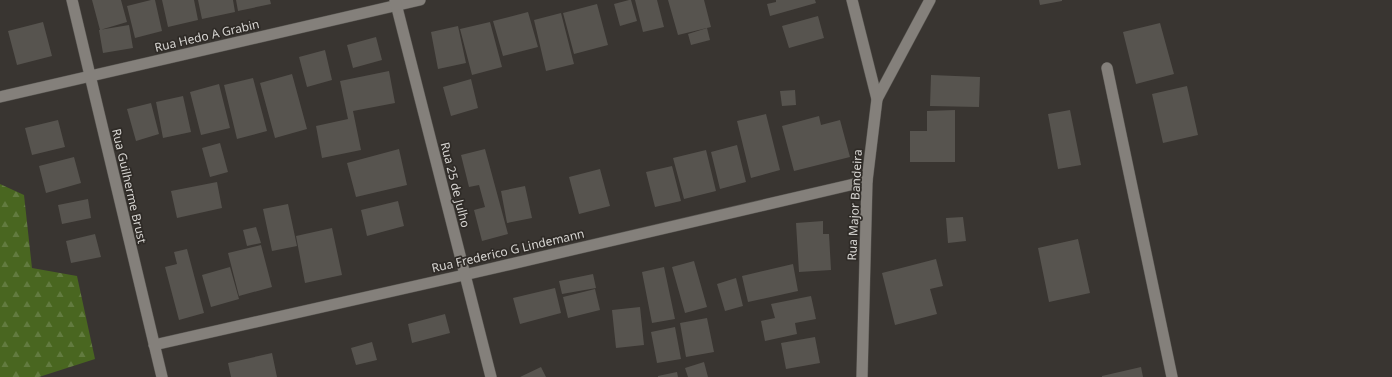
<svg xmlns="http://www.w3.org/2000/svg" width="1392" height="377" font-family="'Noto Sans',sans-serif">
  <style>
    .forest { fill: url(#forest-firs) }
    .building { fill: #57544f }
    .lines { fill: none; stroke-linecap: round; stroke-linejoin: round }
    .minor-casing { stroke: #575450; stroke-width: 12 }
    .secondary-casing { stroke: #575450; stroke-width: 12 }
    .minor { stroke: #84807b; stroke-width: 11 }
    .secondary { stroke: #84807b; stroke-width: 11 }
    .labels { text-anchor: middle; stroke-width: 3.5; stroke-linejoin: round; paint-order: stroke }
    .street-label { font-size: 12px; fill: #d6d4d1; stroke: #2f2b27 }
  </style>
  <defs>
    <pattern id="forest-firs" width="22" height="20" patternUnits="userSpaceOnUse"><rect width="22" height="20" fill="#496620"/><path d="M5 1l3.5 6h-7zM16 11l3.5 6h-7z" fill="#627b3f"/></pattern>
  </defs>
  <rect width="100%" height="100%" fill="#393531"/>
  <path class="forest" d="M0 184 24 195 32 268 77 276 95 359 39 377H0Z"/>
  <path class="building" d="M92 0H121L127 22 100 30Z
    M151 0H155L162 31 135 38 127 6Z
    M162 0H194L198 20 168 27Z
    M198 0H233L235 12 202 19Z
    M236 0H270L271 4 238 11Z
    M629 0H631L637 21 620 26 614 4Z
    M635 0H657L664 27 643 32Z
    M668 0H704L711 27 678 35Z
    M776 0H815L816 3 770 16 767 4 776 2Z
    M1039 0H1062V1L1040 5Z
    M597 4 608 45 574 54 563 13Z
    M528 12 538 47 503 56 493 21Z
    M561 13 574 64 546 71 534 20Z
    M818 16 824 38 789 48 782 26Z
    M43 22 52 56 17 65 8 31Z
    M490 22 502 67 472 75 460 29Z
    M1160 23 1174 74 1136 84 1123 32Z
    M129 25 133 48 103 53 99 30Z
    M458 26 466 63 438 69 431 32Z
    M707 28 710 40 691 45 688 34Z
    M376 37 382 60 353 68 347 45Z
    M325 50 332 80 307 87 299 57Z
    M389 71 395 103 353 111 361 150 322 158 316 126 348 119 340 81Z
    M292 74 307 129 275 138 260 83Z
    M931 75 980 77 979 107 930 106Z
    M253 78 267 131 237 139 224 85Z
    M471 79 478 108 451 116 443 87Z
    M219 84 230 128 201 135 190 92Z
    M1187 86 1198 135 1163 143 1152 94Z
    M795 90 796 105 782 106 780 91Z
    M183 96 191 132 163 138 156 102Z
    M151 103 159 134 136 141 127 109Z
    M955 110V162H910V131H927V111Z
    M1070 110 1081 165 1058 169 1048 114Z
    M766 114 780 170 751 178 737 121Z
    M819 116 821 125 840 120 850 157 794 171 782 126Z
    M58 120 65 147 32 155 25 128Z
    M220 143 228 172 210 177 202 148Z
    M737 145 746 182 720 189 711 152Z
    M399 149 407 185 356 197 347 163Z
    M485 149 508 234 482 241 474 210 485 207 479 185 469 187 461 155Z
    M706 150 716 191 684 199 673 158Z
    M74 157 81 183 46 193 39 166Z
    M672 166 681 201 655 207 646 172Z
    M600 169 610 206 579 214 569 177Z
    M217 182 222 208 177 218 171 191Z
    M525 186 532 218 507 223 501 191Z
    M88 199 91 218 62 224 58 205Z
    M398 201 404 226 367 236 361 210Z
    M288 204 297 246 272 251 263 209Z
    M963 217 966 241 948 243 946 218Z
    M823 221V234H829L831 270 799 272 796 223Z
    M256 227 261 243 247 246 243 230Z
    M332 228 342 275 305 283 296 236Z
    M95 234 101 257 71 263 66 241Z
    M1078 239 1090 293 1049 302 1038 248Z
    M261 245 272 287 239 296 228 253Z
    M187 249 204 313 179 320 165 267 177 264 174 252Z
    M936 259 943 286 930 289 937 314 895 325 882 273Z
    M694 261 707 307 685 313 672 267Z
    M793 264 798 291 748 302 742 276Z
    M230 267 239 299 211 307 202 275Z
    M664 267 675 319 652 323 642 272Z
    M593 274 596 288 562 294 559 281Z
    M736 278 743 306 725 311 717 284Z
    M555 288 561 313 520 324 513 298Z
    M595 289 600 310 568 318 563 297Z
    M811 296 816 319 795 323 797 334 765 341 761 321 775 318 771 304Z
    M640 307 644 345 616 348 612 310Z
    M445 314 450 333 412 343 408 324Z
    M707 318 714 352 686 357 680 323Z
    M675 327 681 359 657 363 651 332Z
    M815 337 820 363 786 369 781 343Z
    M372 342 377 360 356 365 351 348Z
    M272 353 277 377H231L228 363Z
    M704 362 708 377H688L685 368Z
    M541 367 546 377H520Z
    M1141 367 1143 377H1102V376Z
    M677 372 678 377H658V376Z"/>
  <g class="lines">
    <g class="minor-casing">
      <path id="minor" d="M72 0 162 377
        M1107 68 1172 377
        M0 97 420 0
        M877 99 930 0
        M154 345 464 275 867 181"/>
    </g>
    <g class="secondary-casing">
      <path id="secondary" d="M395 0 491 377
        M852 0 877 99 867 181 862 377"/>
    </g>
    <use href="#minor" class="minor"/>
    <use href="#secondary" class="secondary"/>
  </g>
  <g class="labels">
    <g class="street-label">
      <text transform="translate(207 36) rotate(-13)" y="4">Rua Hedo A Grabin</text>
      <text transform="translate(455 185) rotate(76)" y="4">Rua 25 de Julho</text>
      <text transform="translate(129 186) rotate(77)" y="4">Rua Guilherme Brust</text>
      <text transform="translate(855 205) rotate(-87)" y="4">Rua Major Bandeira</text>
      <text transform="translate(508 251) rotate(-13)" y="4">Rua Frederico G Lindemann</text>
    </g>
  </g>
</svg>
